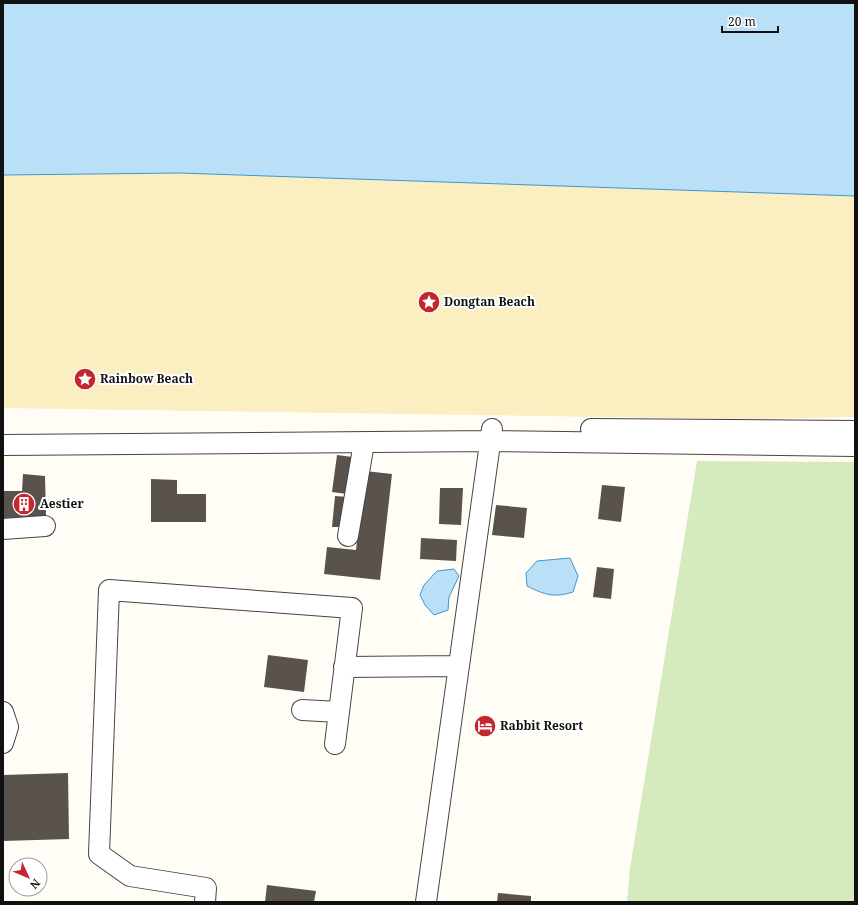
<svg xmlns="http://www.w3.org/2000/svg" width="858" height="905" font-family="'Noto Serif',serif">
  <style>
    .green { fill: #d5ebbd }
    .sand { fill: #fbeec1 }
    .water { fill: #b9e0f7; stroke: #3f96cf }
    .building { fill: #5a524d }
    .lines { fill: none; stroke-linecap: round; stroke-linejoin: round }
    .minor-casing { stroke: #444; stroke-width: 22 }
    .minor { stroke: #fff; stroke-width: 20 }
    .labels { text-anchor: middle; stroke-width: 4; stroke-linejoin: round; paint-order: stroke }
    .poi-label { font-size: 12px; font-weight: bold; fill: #111; stroke: #fff; text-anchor: start }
  </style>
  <rect width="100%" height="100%" fill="#fffdf5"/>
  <path class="green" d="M697 461 855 462V902H627L630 868Z"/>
  <path class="sand" d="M179 173 855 196V417L748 419 3 408V175Z"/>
  <path class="water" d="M3 3H855V196L179 173 3 175Z
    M570 558 578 576 573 592C554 598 545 595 527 586L526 573 537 561Z
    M454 569 459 576 449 597 448 610 434 615 425 605 420 595 424 585 437 571Z"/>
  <path class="building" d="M337 455 360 458 354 495 332 492Z
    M365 471 392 474 380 580 324 574 327 547 356 550Z
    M23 474 45 476 46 517 3 518V491H22Z
    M151 479 177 480V494H206V522H151Z
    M602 485 625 487 621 522 598 519Z
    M440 488H463L461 525 439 524Z
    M335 496 349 497 346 527H332Z
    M496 505 527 508 524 538 492 535Z
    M421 538 457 540 456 561 420 559Z
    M597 567 614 569 611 599 593 597Z
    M268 655 308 660 304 692 264 687Z
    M68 773 69 839 3 841V775Z
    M267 885 316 891 314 902H265Z
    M498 893 531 896V902H497Z"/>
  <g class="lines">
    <g class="minor-casing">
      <path id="minor" d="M591 429 855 431
        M3 445 491 441 855 446
        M3 529 45 526
        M348 536 364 443
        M344 667 459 666
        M302 710 339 712
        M3 712 8 727 3 743
        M205 902 206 888 130 876 99 854 109 590 352 608 335 744
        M426 902 492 429"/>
    </g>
    <use href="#minor" class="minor"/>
  </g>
  <defs>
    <g id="sight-disc" transform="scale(1.15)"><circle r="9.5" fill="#c4262e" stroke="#fff"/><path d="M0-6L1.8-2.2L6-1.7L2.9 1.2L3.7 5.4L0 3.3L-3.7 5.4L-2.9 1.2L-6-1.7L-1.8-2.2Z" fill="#fff"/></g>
    <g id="building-disc" transform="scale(1.15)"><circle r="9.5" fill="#c4262e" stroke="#fff"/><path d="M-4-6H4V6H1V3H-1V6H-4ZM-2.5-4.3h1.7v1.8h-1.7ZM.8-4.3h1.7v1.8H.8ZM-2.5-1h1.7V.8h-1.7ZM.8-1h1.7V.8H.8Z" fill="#fff"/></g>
    <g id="hotel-disc" transform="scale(1.15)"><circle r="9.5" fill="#c4262e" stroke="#fff"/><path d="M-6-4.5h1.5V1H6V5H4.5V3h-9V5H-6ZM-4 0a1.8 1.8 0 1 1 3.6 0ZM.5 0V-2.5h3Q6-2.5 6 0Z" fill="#fff"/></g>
  </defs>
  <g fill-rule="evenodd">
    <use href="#sight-disc" x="429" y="302"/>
    <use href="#sight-disc" x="85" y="379"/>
    <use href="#building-disc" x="24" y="504"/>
    <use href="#hotel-disc" x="485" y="726"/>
  </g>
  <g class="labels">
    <g class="poi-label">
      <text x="444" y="306">Dongtan Beach</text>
      <text x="100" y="383">Rainbow Beach</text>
      <text x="40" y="508">Aestier</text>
      <text x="500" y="730">Rabbit Resort</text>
    </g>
  </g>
  <rect width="858" height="905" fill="none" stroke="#111111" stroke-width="8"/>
  <g transform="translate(28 877) rotate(134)"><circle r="19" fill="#ffffff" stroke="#a0a0a0"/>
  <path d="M0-3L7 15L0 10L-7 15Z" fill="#c4262e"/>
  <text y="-6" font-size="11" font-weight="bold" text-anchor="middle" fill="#111111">N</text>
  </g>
  <path d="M722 26v6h56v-6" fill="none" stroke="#111111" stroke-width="2"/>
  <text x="728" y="26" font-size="12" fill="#111111" stroke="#ffffff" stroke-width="3" paint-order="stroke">20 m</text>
</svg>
